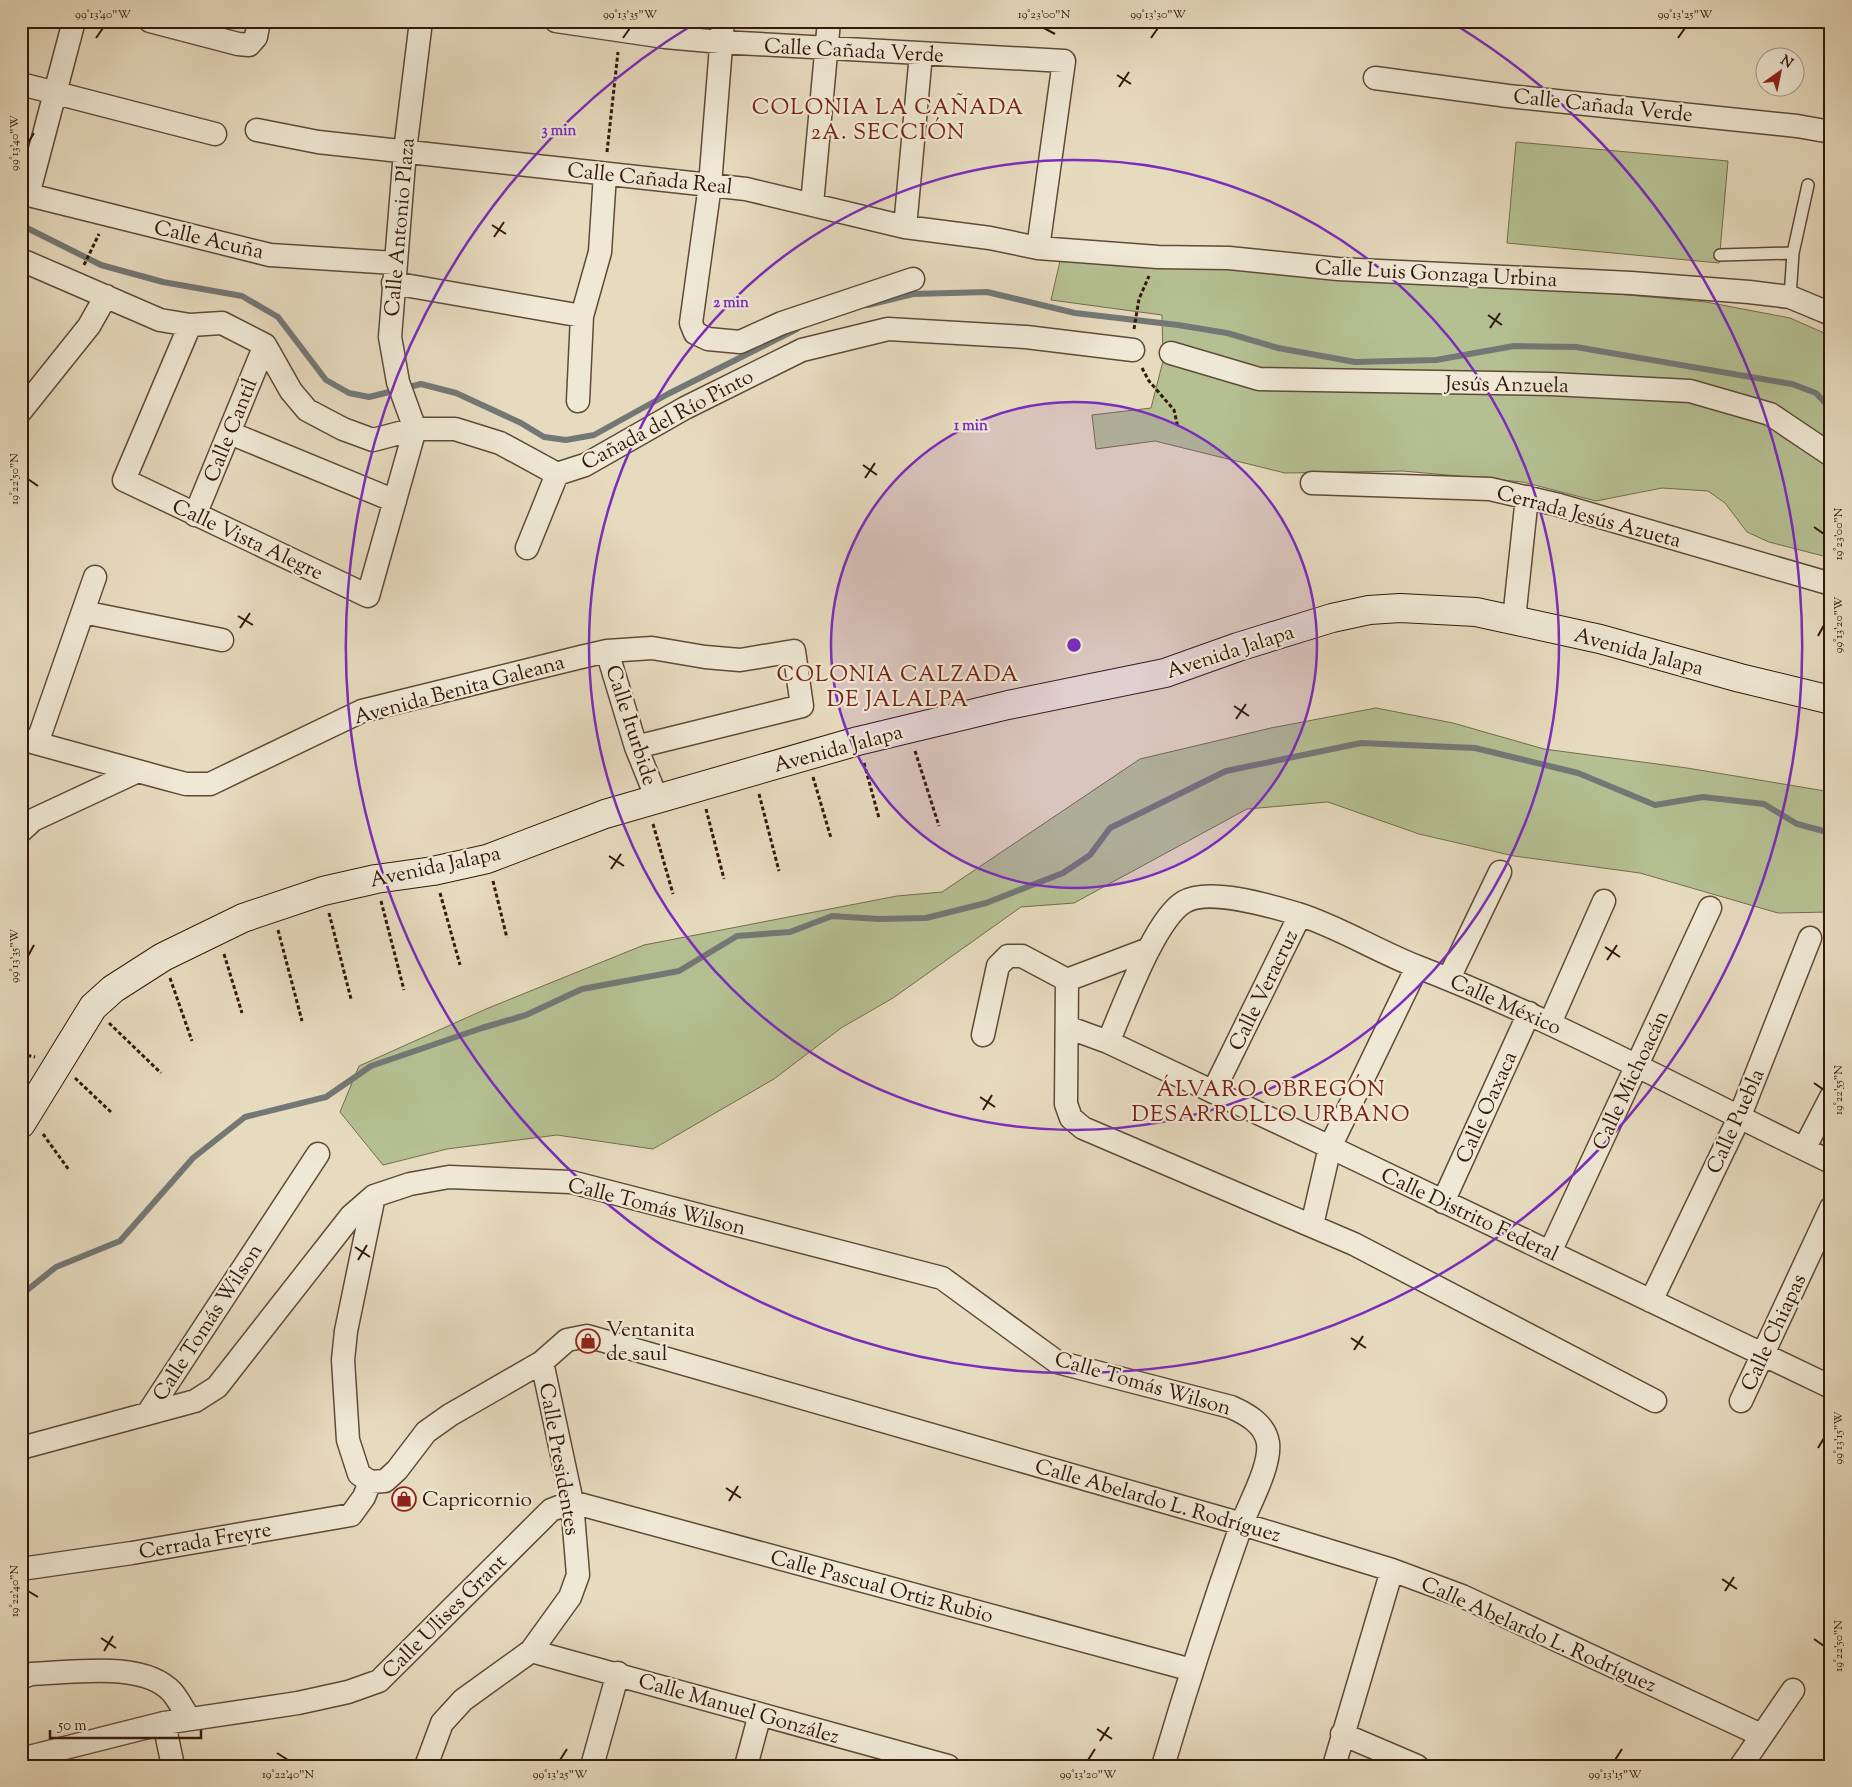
<svg xmlns="http://www.w3.org/2000/svg" width="1852" height="1787" font-family="'Sorts Mill Goudy',serif">
  <style>
    .green { fill: #b5c092; stroke: #746c4e }
    .lines { fill: none; stroke-linecap: round; stroke-linejoin: round }
    .stream { stroke: #737876; stroke-width: 6 }
    .lane-casing { stroke: #5f4a38; stroke-width: 14 }
    .street-casing { stroke: #5f4a38; stroke-width: 25 }
    .secondary-casing { stroke: #32190b; stroke-width: 30 }
    .path { stroke: #32190b; stroke-width: 3; stroke-dasharray: 4 2.5; stroke-linecap: butt }
    .lane { stroke: #efe8d5; stroke-width: 11 }
    .street { stroke: #efe8d5; stroke-width: 22 }
    .secondary { stroke: #efe8d5; stroke-width: 28 }
    .ticks { fill: none; stroke: #32190b; stroke-width: 2 }
    .ring { fill: none; stroke: #7b2cbf; stroke-width: 2.5 }
    .labels { text-anchor: middle; stroke-width: 4.5; stroke-linejoin: round; paint-order: stroke }
    .street-label { font-size: 21px; fill: #32190b; stroke: #efe8d5 }
    .poi-label { font-size: 21px; fill: #32190b; stroke: #efe8d5; text-anchor: start }
    .neighbourhood-label { font-size: 22px; letter-spacing: 1px; fill: #7a1f14; stroke: #efe8d5 }
    .centre { fill: #7b2cbf; stroke: #efe8d5; stroke-width: 2.5 }
    .ring-label { font-size: 15px; text-anchor: middle; font-weight: bold; fill: #7b2cbf; stroke: #efe8d5; stroke-width: 4.5; stroke-linejoin: round; paint-order: stroke }
    .neatline { fill: none; stroke: #32190b; stroke-width: 2 }
    .ticks-label { font-size: 12px; text-anchor: middle; fill: #32190b }
  </style>
  <rect width="100%" height="100%" fill="#e7dbbf"/>
  <filter id="stains"><feTurbulence type="fractalNoise" baseFrequency=".004" numOctaves="4"/><feColorMatrix values="0 0 0 0 .2 0 0 0 0 .09 0 0 0 0 .02 0 0 0 .5 -.17"/></filter>
  <radialGradient id="worn" r=".72"><stop offset=".6" stop-color="#630" stop-opacity="0"/><stop offset="1" stop-color="#630" stop-opacity=".3"/></radialGradient>
  <path class="green" d="M1516 142 1728 161 1719 263 1507 243Z
    M1060 261 1449 279 1706 302 1790 318 1831 336V558L1769 542 1747 532 1725 503 1708 491 1662 488 1596 501 1523 482 1403 471 1285 473 1155 441 1096 449 1092 415 1151 408 1163 361 1162 315 1051 300Z
    M1376 708 1453 723 1544 749 1687 768 1831 792V912L1778 913 1640 873 1514 856 1419 834 1328 802 1247 809 1074 903 1021 907 893 998 841 1028 774 1079 653 1149 557 1135 447 1149 383 1165 340 1112 359 1066 486 1009 644 945 897 896 942 892 1140 759 1271 728Z"/>
  <g class="lines">
    <path class="stream" d="M21 225 101 265 163 282 242 296 278 317 326 380 349 393 369 397 421 384 456 393 521 423 544 437 566 440 594 435 668 394 797 329
      M868 305 913 294 987 292 1075 313 1178 325 1227 333 1278 348 1355 362 1436 360 1514 346 1576 347 1792 384 1816 393 1831 409
      M21 1295 56 1267 120 1241 193 1158 245 1117 326 1097 371 1066 482 1028 526 1015 582 989 679 971 737 936 790 932 832 916 879 919 926 918 986 903 1063 873 1090 855 1110 828 1226 771 1361 743 1475 748 1578 773 1655 805 1703 797 1764 804 1797 824 1831 833"/>
    <g class="lane-casing">
      <path id="lane" d="M1793 253 1808 185
        M1720 255 1793 253 1790 297"/>
    </g>
    <g class="street-casing">
      <path id="street" d="M150 21 238 44 249 45 256 37 259 21
        M556 21 665 37 721 42 1064 61 1038 248
        M723 21 710 185 691 323 695 333 708 339 740 342 782 323 913 279
        M1375 78 1508 96 1797 126 1831 132
        M21 84 215 134
        M257 130 318 142 746 189 905 227 990 238 1038 248 1158 257 1229 258 1338 269 1631 283 1749 292 1790 297 1831 314
        M21 193 270 255 395 263
        M28 195 74 21
        M812 204 829 21
        M905 227 921 54
        M26 262 160 320 190 325 222 323 265 345 291 391 307 410 343 429 373 440 415 429H455L500 443 557 474 585 465 685 408 802 350 888 329 1026 337 1133 350
        M393 283 582 316
        M190 325 124 480 368 596 415 429 398 382 390 337 405 151 421 21
        M1171 353 1259 379 1551 384 1690 391 1770 414 1831 455
        M578 401 582 316 600 252 605 174
        M21 411 89 326 106 296
        M230 433 395 501
        M1312 483 1490 489 1559 505 1831 584
        M195 515 265 345
        M527 548 557 474
        M83 612 222 640
        M1514 619 1527 497
        M607 651 636 747 657 799
        M21 739 163 778 186 784H210L362 711 581 657 607 651 652 648 705 657 740 660 794 651 802 706 636 747
        M37 743 95 577
        M21 831 33 820 138 771
        M1449 978 1500 872
        M1067 980 1066 1104 1071 1118 1083 1128 1354 1244 1655 1401
        M1067 980 1149 949
        M1550 1023 1604 901
        M1067 1027 1108 1042 1330 1147 1831 1387
        M983 1035 998 966 1008 956H1022L1067 980
        M1108 1042C1123 1009 1154 920 1184 902 1209 887 1271 906 1298 914 1337 926 1379 952 1418 967 1560 1022 1693 1096 1831 1162
        M1213 1092 1300 915
        M1804 1149 1831 1097
        M374 1196 346 1331 343 1360 348 1440 359 1474 370 1482 385 1481 397 1470 426 1432 450 1415 542 1362 567 1340 587 1336 1242 1524 1392 1570 1462 1596 1761 1735
        M1443 1202 1529 1013
        M1312 1225 1330 1147 1417 967
        M1550 1252 1710 908
        M1651 1301 1739 1118 1810 938
        M1741 1401 1831 1208
        M148 1413 318 1154
        M21 1448 195 1401 217 1387 351 1216 374 1196 410 1184 449 1177 571 1182 942 1278 1057 1362 1231 1407C1247 1414 1265 1424 1268 1443 1271 1466 1249 1504 1241 1526 1213 1605 1187 1685 1163 1766
        M21 1569 132 1553 351 1515 364 1497 370 1482
        M531 1651 948 1766
        M21 1678 31 1674C70 1673 143 1660 172 1692 178 1699 183 1709 189 1718
        M164 1723 173 1766
        M1342 1734 1417 1766
        M21 1759 164 1723 298 1703 348 1692 379 1681 551 1510 572 1502 1192 1670
        M426 1766 442 1723 463 1700 531 1651 570 1597 578 1575 572 1502 542 1362
        M592 1766 618 1673
        M746 1766 760 1714
        M1334 1766 1392 1570
        M1741 1766 1793 1690"/>
    </g>
    <g class="secondary-casing">
      <path id="secondary" d="M21 1124 93 1007 113 989 163 957 243 918 323 891 376 879 433 871 487 859 605 814 858 741 1008 705 1165 673 1238 647 1332 618 1369 610 1400 608 1476 612 1600 639 1740 678 1831 700"/>
    </g>
    <path class="path" d="M607 152 618 52
      M84 265 99 234
      M1134 329 1139 299 1149 276
      M1142 368 1149 381 1174 410 1178 428
      M915 751 939 826
      M864 763 879 818
      M813 777 831 838
      M759 794 779 871
      M706 809 724 879
      M653 824 673 894
      M493 881 507 938
      M440 893 460 965
      M381 901 404 990
      M329 913 351 999
      M278 930 302 1021
      M224 954 242 1013
      M170 978 192 1041
      M109 1023 161 1073
      M21 1054 35 1057
      M75 1078 112 1113
      M43 1134 69 1170"/>
    <use href="#lane" class="lane"/>
    <use href="#street" class="street"/>
    <use href="#secondary" class="secondary"/>
  </g>
  <path class="ticks" d="M1044 28 1055 34M96 38 103 28M623 38 630 28M1151 38 1158 28M1678 38 1685 28M1117 75 1131 84M1119 87 1129 72M28 143 34 133M492 225 506 234M494 237 504 222M1488 315 1502 325M1490 328 1500 313M863 465 877 475M865 478 875 463M28 479 38 486M1814 527 1824 534M238 616 253 625M240 628 250 613M1818 636 1824 625M1234 706 1249 716M1236 719 1246 704M609 856 624 866M611 869 621 854M1605 947 1620 957M28 956 34 945M1607 960 1617 945M1814 1083 1824 1090M980 1097 995 1107M983 1110 992 1095M355 1247 370 1257M358 1260 367 1245M1351 1338 1366 1348M1354 1350 1363 1336M1818 1448 1824 1438M726 1488 741 1498M729 1501 738 1486M1722 1579 1737 1589M28 1591 38 1597M1725 1591 1734 1577M101 1638 116 1648M1814 1639 1824 1646M104 1651 113 1636M1097 1729 1112 1739M1100 1741 1109 1727M277 1753 288 1760M560 1760 567 1749M1088 1760 1095 1749M1615 1760 1622 1749"/>
  <circle cx="1074" cy="645" r="243" fill="#7b2cbf" fill-opacity=".12"/>
  <g class="ring">
    <circle cx="1074" cy="645" r="243"/>
    <circle cx="1074" cy="645" r="485"/>
    <path d="M1454 24A728 728 0 1 1 694 24"/>
  </g>
  <defs>
    <g id="shop-ring" transform="scale(1.25)"><circle r="9.5" fill="#efe8d5" stroke="#8f2418" stroke-width="1.5"/><path d="M-5-2.5h2.3a2.7 3.5 0 0 1 5.4 0H5L5.5 6h-11ZM-1.5-2.5h3a1.5 2.3 0 0 0-3 0Z" fill="#8f2418"/></g>
  </defs>
  <g fill-rule="evenodd">
    <use href="#shop-ring" x="588" y="1341"/>
    <use href="#shop-ring" x="404" y="1499"/>
  </g>
  <g class="labels">
    <g class="street-label">
      <text transform="translate(854 50) rotate(3)" y="7">Calle Cañada Verde</text>
      <text transform="translate(1603 105) rotate(6)" y="7">Calle Cañada Verde</text>
      <text transform="translate(650 178) rotate(6)" y="7">Calle Cañada Real</text>
      <text transform="translate(399 227) rotate(-85)" y="7">Calle Antonio Plaza</text>
      <text transform="translate(209 239) rotate(13)" y="7">Calle Acuña</text>
      <text transform="translate(1436 273) rotate(3)" y="7">Calle Luis Gonzaga Urbina</text>
      <text transform="translate(1507 384) rotate(1)" y="7">Jesús Anzuela</text>
      <text transform="translate(667 419) rotate(-28)" y="7">Cañada del Río Pinto</text>
      <text transform="translate(230 430) rotate(-68)" y="7">Calle Cantil</text>
      <text transform="translate(1589 516) rotate(15)" y="7">Cerrada Jesús Azueta</text>
      <text transform="translate(248 539) rotate(25)" y="7">Calle Vista Alegre</text>
      <text transform="translate(1230 651) rotate(-18)" y="7">Avenida Jalapa</text>
      <text transform="translate(1639 651) rotate(15)" y="7">Avenida Jalapa</text>
      <text transform="translate(459 689) rotate(-15)" y="7">Avenida Benita Galeana</text>
      <text transform="translate(632 725) rotate(72)" y="7">Calle Iturbide</text>
      <text transform="translate(838 748) rotate(-15)" y="7">Avenida Jalapa</text>
      <text transform="translate(435 866) rotate(-12)" y="7">Avenida Jalapa</text>
      <text transform="translate(1263 990) rotate(-64)" y="7">Calle Veracruz</text>
      <text transform="translate(1506 1004) rotate(24)" y="7">Calle México</text>
      <text transform="translate(1630 1080) rotate(-65)" y="7">Calle Michoacán</text>
      <text transform="translate(1486 1107) rotate(-66)" y="7">Calle Oaxaca</text>
      <text transform="translate(1735 1121) rotate(-66)" y="7">Calle Puebla</text>
      <text transform="translate(657 1206) rotate(14)" y="7">Calle Tomás Wilson</text>
      <text transform="translate(1470 1214) rotate(25)" y="7">Calle Distrito Federal</text>
      <text transform="translate(207 1322) rotate(-57)" y="7">Calle Tomás Wilson</text>
      <text transform="translate(1773 1332) rotate(-65)" y="7">Calle Chiapas</text>
      <text transform="translate(1143 1383) rotate(16)" y="7">Calle Tomás Wilson</text>
      <text transform="translate(560 1459) rotate(80)" y="7">Calle Presidentes</text>
      <text transform="translate(1158 1500) rotate(16)" y="7">Calle Abelardo L. Rodríguez</text>
      <text transform="translate(205 1540) rotate(-10)" y="7">Cerrada Freyre</text>
      <text transform="translate(882 1586) rotate(15)" y="7">Calle Pascual Ortiz Rubio</text>
      <text transform="translate(444 1616) rotate(-45)" y="7">Calle Ulises Grant</text>
      <text transform="translate(1539 1634) rotate(24)" y="7">Calle Abelardo L. Rodríguez</text>
      <text transform="translate(739 1708) rotate(16)" y="7">Calle Manuel González</text>
    </g>
    <g class="poi-label">
      <text x="606" y="1336">Ventanita<tspan x="606" dy="24">de saul</tspan></text>
      <text x="422" y="1506">Capricornio</text>
    </g>
    <g class="neighbourhood-label">
      <text x="888" y="114">COLONIA LA CAÑADA<tspan x="888" dy="25">2A. SECCIÓN</tspan></text>
      <text x="898" y="681">COLONIA CALZADA<tspan x="898" dy="25">DE JALALPA</tspan></text>
      <text x="1271" y="1096">ÁLVARO OBREGÓN<tspan x="1271" dy="25">DESARROLLO URBANO</tspan></text>
    </g>
  </g>
  <circle cx="1074" cy="645" r="8" class="centre"/>
  <g class="ring-label">
    <text x="559" y="135">3 min</text>
    <text x="731" y="307">2 min</text>
    <text x="971" y="430">1 min</text>
  </g>
  <rect width="1852" height="1787" fill="none" stroke="#e7dbbf" stroke-width="55"/>
  <g transform="translate(1780 72) rotate(33)"><circle r="24" fill="#efe8d5" stroke="#a39584"/>
  <path d="M0-4L9 19L0 12L-9 19Z" fill="#8f2418"/>
  <text y="-8" font-size="14" font-weight="bold" text-anchor="middle" fill="#32190b">N</text>
  </g>
  <path d="M50 1730v8h151v-8" fill="none" stroke="#32190b" stroke-width="2.5"/>
  <text x="58" y="1730" font-size="15" fill="#32190b" stroke="#efe8d5" stroke-width="4" paint-order="stroke">50 m</text>
  <rect x="28" y="28" width="1796" height="1732" class="neatline"/>
  <g class="ticks-label">
    <text x="103" y="18">99°13'40"W</text>
    <text x="630" y="18">99°13'35"W</text>
    <text x="1044" y="18">19°23'00"N</text>
    <text x="1158" y="18">99°13'30"W</text>
    <text x="1685" y="18">99°13'25"W</text>
    <text transform="translate(14 143) rotate(-90)" y="4">99°13'40"W</text>
    <text transform="translate(14 479) rotate(-90)" y="4">19°22'50"N</text>
    <text transform="translate(1838 534) rotate(-90)" y="4">19°23'00"N</text>
    <text transform="translate(1838 625) rotate(-90)" y="4">99°13'20"W</text>
    <text transform="translate(14 956) rotate(-90)" y="4">99°13'35"W</text>
    <text transform="translate(1838 1090) rotate(-90)" y="4">19°22'55"N</text>
    <text transform="translate(1838 1438) rotate(-90)" y="4">99°13'15"W</text>
    <text transform="translate(14 1591) rotate(-90)" y="4">19°22'40"N</text>
    <text transform="translate(1838 1646) rotate(-90)" y="4">19°22'50"N</text>
    <text x="288" y="1778">19°22'40"N</text>
    <text x="560" y="1778">99°13'25"W</text>
    <text x="1088" y="1778">99°13'20"W</text>
    <text x="1615" y="1778">99°13'15"W</text>
  </g>
  <rect width="100%" height="100%" filter="url(#stains)"/>
  <rect width="100%" height="100%" fill="url(#worn)"/>
</svg>
